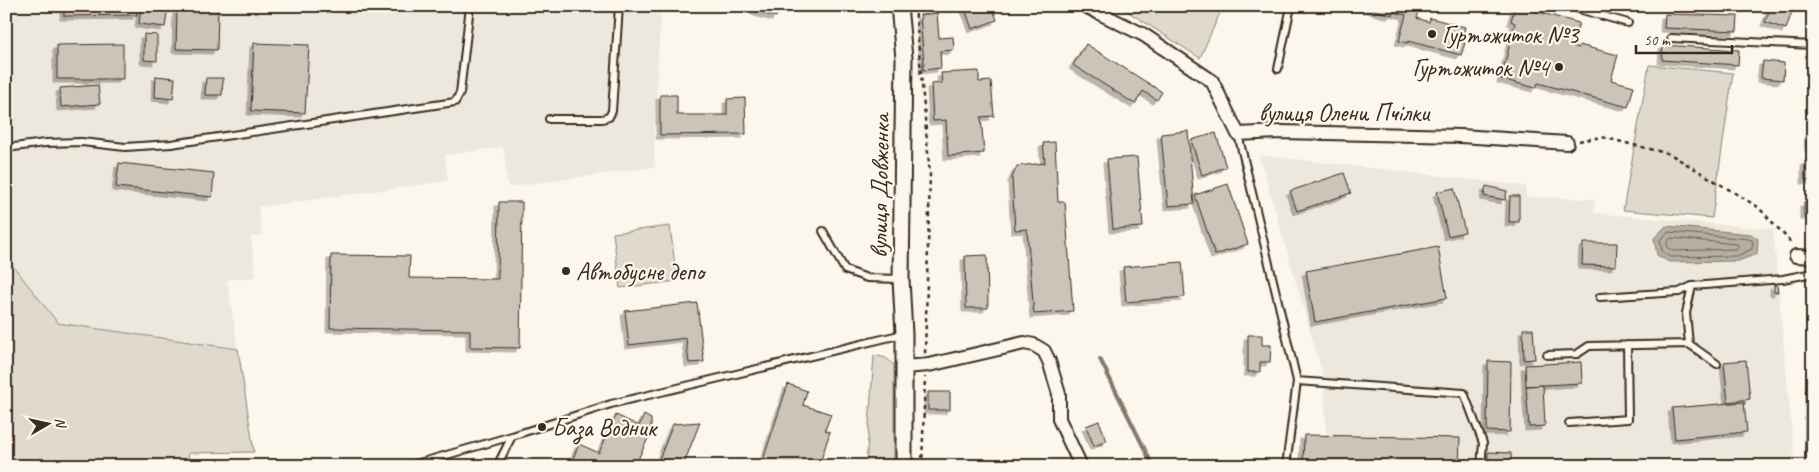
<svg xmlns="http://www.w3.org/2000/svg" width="1819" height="472" font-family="Caveat,sans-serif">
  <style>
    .built { fill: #ede8dd }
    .green { fill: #dfd9ce; stroke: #8d8276 }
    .water { fill: #b6aea2; stroke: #85796d }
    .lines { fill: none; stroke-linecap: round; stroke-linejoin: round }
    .shore { stroke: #6c5f53; stroke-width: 1 }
    .stream { stroke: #85796d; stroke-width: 4 }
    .building { fill: #ccc4b9; stroke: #3b2a1e; filter: url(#shadow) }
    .service-casing { stroke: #3b2a1e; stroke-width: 10 }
    .minor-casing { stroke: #3b2a1e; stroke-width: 16 }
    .tertiary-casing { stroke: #3b2a1e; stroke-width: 19 }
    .path { stroke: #3b2a1e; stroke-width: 2.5; stroke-dasharray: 4 4; stroke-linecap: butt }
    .service { stroke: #fbf7ec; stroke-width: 6 }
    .minor { stroke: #fbf7ec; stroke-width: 12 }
    .tertiary { stroke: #fbf7ec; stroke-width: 15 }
    .poi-dot { fill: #3b2a1e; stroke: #fbf7ec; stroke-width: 2 }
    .labels { text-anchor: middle; stroke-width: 4.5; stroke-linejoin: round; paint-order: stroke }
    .poi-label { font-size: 25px; fill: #3b2a1e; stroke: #fbf7ec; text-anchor: start }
    .street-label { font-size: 25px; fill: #3b2a1e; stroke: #fbf7ec }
  </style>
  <defs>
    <filter id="shadow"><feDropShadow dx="-4" dy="4" stdDeviation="0" flood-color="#0004"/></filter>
  </defs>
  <rect width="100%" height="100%" fill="#fbf7ec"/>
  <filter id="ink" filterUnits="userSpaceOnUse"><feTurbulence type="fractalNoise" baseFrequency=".02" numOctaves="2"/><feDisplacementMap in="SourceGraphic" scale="10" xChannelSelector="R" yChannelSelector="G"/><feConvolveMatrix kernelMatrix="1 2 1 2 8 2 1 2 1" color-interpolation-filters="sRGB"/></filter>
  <g filter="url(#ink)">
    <path class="built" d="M6 6H661L654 137 655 167 508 187 503 147 445 155 448 181 258 207 262 235 251 237 256 277 227 280 238 349 58 322 6 256Z
      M1259 155 1526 186V197L1595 199 1594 213 1773 229 1795 466H1333L1327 450 1324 379Z"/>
    <path class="green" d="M1119 6H1223L1200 58Z
      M1649 65 1733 73 1712 218 1623 210Z
      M670 226 677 281 620 288 613 233Z
      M6 257 58 323 238 349 254 452 189 453 187 466H6Z
      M874 355 886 358 894 365V466H866Z"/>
    <path class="water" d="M1666 226 1751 234 1758 239 1757 254 1738 261 1669 262 1657 255 1654 238Z"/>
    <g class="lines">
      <path class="shore" d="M1669 232 1749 239 1753 241 1752 249 1737 256 1671 257 1662 251 1660 240Z
        M1671 238 1737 244 1739 247 1735 249 1673 251 1668 248 1667 243Z"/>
      <path class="stream" d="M1100 359 1153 466"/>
    </g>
    <path class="building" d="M64 6H137V15L64 16Z
      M141 6H168L165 27 139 24Z
      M756 6H779L776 17 755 11Z
      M964 6H992L997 20 972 29Z
      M1359 6H1421L1417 18 1429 22 1430 18 1465 27 1461 42 1465 43 1461 55 1408 41V43L1399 41 1406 15 1393 12 1392 15Z
      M1515 6 1579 23 1572 46 1579 48V45L1618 55 1611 80 1634 86 1628 107 1538 83 1536 88 1501 79 1515 23 1511 21Z
      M1771 6H1794L1786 29 1765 22Z
      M177 9 218 10 217 50 176 49Z
      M937 13 939 38 953 37 954 50 940 51 941 68 923 70V64H924L920 15Z
      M1665 14 1738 16 1737 31 1664 28Z
      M144 34 157 35V61L144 60Z
      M254 43 309 45 305 113 251 111Z
      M123 44V79H57V45Z
      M1086 44 1162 92 1157 100 1143 91 1135 104 1073 65Z
      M1663 45 1739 50 1738 65 1662 60Z
      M1763 61 1784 63 1783 80 1761 78Z
      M979 71V82L991 81 994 116 981 117 984 153 948 156 946 120 933 121 931 84 942 83 941 73Z
      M156 76 175 78 173 99 155 97Z
      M206 78H223L222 95H205Z
      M98 85 100 104 61 107 60 88Z
      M660 95H677V115H727V99L745 98 746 134 660 135Z
      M1188 131 1194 204 1168 206 1161 134Z
      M1216 133 1226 167 1202 175 1191 140Z
      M1808 133H1813V147H1809Z
      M1055 142 1058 202H1065L1073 311 1034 314 1027 229 1015 230 1012 178 1017 166 1045 163 1043 143Z
      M1137 157 1143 227 1113 229 1107 159Z
      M1805 161H1813V180H1805Z
      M119 163 214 173 212 197 116 187Z
      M1344 173 1351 193 1297 211 1290 191Z
      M1228 184 1248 244 1215 255 1195 195Z
      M1486 186 1507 191 1505 200 1484 196Z
      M1454 188 1465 232 1448 236 1437 192Z
      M1510 196H1519V222H1509Z
      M499 202H522L520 348 470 347V330L330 328 331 255 410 256 409 278 498 279Z
      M1804 202 1813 203V216H1804Z
      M1583 243H1617L1616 266 1582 265Z
      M1438 247 1447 298 1315 322 1306 271Z
      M987 255 988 308H966L965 256Z
      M1182 262 1185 297 1126 302 1123 267Z
      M1774 285H1777L1778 292H1774Z
      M697 303 704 362 689 363 686 338 629 345 625 311Z
      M1523 329H1533L1535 359 1524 360Z
      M1248 335H1262V345H1271L1270 362H1260V372H1248Z
      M1746 360 1750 399 1728 402 1724 362Z
      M1488 361 1511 362 1510 432 1487 431Z
      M1581 362 1582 383 1526 386 1525 365Z
      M788 384 807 391 803 405 831 414 825 430 830 432 819 466H761Z
      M1543 385 1545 426 1529 427 1526 386Z
      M928 392H950V410H928Z
      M1744 402 1747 432 1675 439 1672 408Z
      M616 415 639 426 644 415 651 419V432L635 466H570L579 444 599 453Z
      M1099 421 1107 441 1094 446 1086 426Z
      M700 422 683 466H669L658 462 673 424Z
      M1304 435 1460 438 1459 466H1303Z
      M1488 452 1511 453V466H1488Z"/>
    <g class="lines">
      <g class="service-casing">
        <path id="service" d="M1568 6 1628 23
          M1671 38 1813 45
          M1278 69 1291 6
          M549 119H602L609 117 612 111 619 6
          M1238 134 1297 381 1286 466
          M6 148 45 143 82 142 125 147 171 144 455 102 460 93 470 6
          M823 231 845 270 867 278 900 279
          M1600 297 1679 292 1692 286
          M1547 355 1577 354 1589 346 1689 344
          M1717 364 1689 344 1686 313 1692 286 1783 279 1813 273
          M1297 381 1464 393 1483 443 1481 466
          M1569 423 1628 419 1627 345
          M409 466 512 436 611 404 903 334
          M497 466 512 436"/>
      </g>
      <g class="minor-casing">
        <path id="minor" d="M1085 6 1144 35 1212 81 1238 134 1280 132 1461 136 1567 143
          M1796 256 1813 257
          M904 367 929 365 1024 343 1034 345 1044 351 1049 361 1059 394V419L1081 466
          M1812 466 1813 392"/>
      </g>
      <g class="tertiary-casing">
        <path id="tertiary" d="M899 6 904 58 901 279 904 334V466"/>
      </g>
      <path class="path" d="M915 6 930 175 925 354
        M1579 141 1602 137 1670 154 1758 207 1789 240 1791 246
        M922 466 925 377"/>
      <use href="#service" class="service"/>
      <use href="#minor" class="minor"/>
      <use href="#tertiary" class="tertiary"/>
    </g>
  </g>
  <g class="poi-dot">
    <circle cx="1432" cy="34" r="5"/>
    <circle cx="1559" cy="67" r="5"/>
    <circle cx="566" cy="271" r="5"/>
    <circle cx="542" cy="427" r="5"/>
  </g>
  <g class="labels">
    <g class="poi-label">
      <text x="1442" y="43">Гуртожиток №3</text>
      <text x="1549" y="76" text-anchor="end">Гуртожиток №4</text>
      <text x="576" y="280">Автобусне депо</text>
      <text x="552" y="436">База Водник</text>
    </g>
    <g class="street-label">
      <text x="1344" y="121">вулиця Олени Пчілки</text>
      <text transform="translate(879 186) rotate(-89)" y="9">вулиця Довженка</text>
    </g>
  </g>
  <rect width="1819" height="472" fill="none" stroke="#fbf7ec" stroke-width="25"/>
  <rect x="12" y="12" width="1794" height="447" fill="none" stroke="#3b2a1e" stroke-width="2" filter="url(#ink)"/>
  <g transform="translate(48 424) rotate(81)" stroke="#fbf7ec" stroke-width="4" paint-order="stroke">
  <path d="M0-4L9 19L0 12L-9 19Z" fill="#3b2a1e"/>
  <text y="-8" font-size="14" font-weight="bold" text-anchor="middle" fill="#3b2a1e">N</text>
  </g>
  <path d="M1636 45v8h96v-8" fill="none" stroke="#3b2a1e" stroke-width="2.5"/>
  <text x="1644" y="45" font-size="15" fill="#3b2a1e" stroke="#fbf7ec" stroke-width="4" paint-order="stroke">50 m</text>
</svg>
